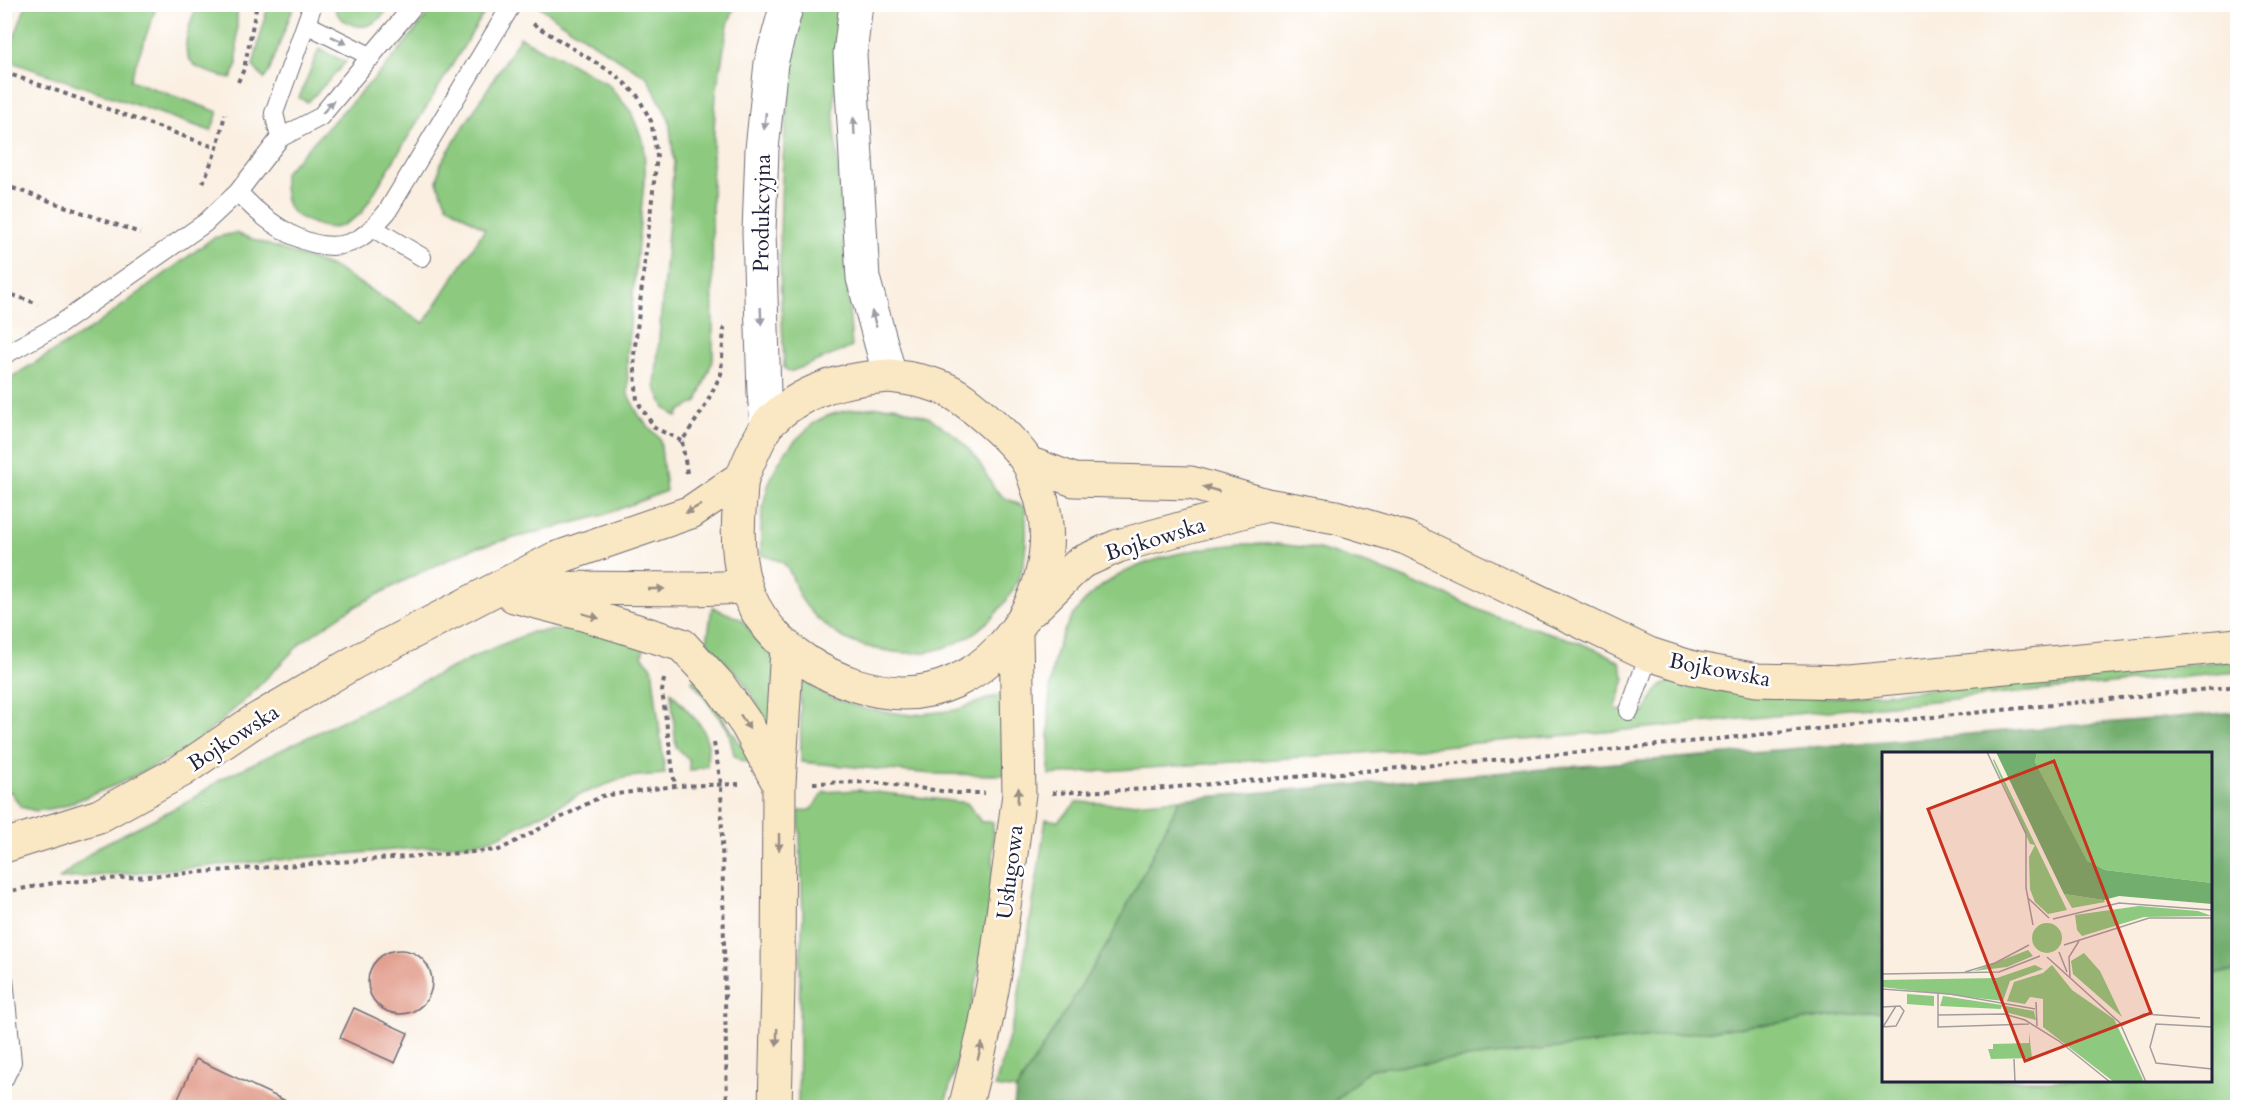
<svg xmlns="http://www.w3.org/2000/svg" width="2242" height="1112" font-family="Cardo,serif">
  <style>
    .green { fill: #8dca80; stroke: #58765e; stroke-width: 1.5 }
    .forest { fill: #72ae6e; stroke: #4a6854; stroke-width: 1.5 }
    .building { fill: #e09886 }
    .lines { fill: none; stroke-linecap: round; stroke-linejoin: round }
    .lane-casing { stroke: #6e6a75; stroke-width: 20 }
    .street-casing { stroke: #6e6a75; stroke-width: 35 }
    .secondary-casing { stroke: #6e6a75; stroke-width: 35 }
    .path { stroke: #6e6a75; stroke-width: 4; stroke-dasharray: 4.5 4.5; stroke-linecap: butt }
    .lane { stroke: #fff; stroke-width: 18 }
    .street { stroke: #fff; stroke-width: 33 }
    .secondary { stroke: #fae7c3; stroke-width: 33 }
    .oneway { fill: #9c9ca7 }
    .oneway2 { fill: #998e86 }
    .labels { text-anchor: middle; stroke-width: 5; stroke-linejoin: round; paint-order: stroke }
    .street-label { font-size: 22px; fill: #22223b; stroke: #fff }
    .inset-road { fill: none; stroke: #a49d9f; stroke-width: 1.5 }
    .view { fill: #c8321e; fill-opacity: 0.15; stroke: #c8321e; stroke-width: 3 }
    .inset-edge { fill: none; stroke: #22223b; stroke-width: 3 }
  </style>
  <rect width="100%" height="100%" fill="#fff"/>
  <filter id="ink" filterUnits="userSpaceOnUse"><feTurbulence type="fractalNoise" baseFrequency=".0167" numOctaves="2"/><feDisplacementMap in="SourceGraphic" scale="12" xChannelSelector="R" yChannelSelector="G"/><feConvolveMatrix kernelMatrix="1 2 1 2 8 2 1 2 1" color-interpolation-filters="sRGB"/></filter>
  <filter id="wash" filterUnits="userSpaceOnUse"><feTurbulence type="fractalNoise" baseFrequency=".008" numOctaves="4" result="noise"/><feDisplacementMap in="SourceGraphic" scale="24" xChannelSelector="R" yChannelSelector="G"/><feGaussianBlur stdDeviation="1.35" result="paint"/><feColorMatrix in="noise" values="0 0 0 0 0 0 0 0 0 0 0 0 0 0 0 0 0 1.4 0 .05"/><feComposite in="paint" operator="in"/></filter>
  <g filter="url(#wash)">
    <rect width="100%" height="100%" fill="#faefe1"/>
    <path class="green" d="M536 4 735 5 728 25 716 93 712 168 713 359 697 402 680 411 677 417 665 408 655 386 674 162 669 119 647 77 568 27Z
      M26 5H157L130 80 218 112 211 131 6 60Z
      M197 5H237V65L231 79C220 75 205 73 196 66 176 52 191 22 197 5Z
      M268 5H294L269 72 264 79 253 66Z
      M334 5V4L391 5C386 11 382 18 375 22 359 32 337 22 334 5Z
      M432 5H471L484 13 361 214C355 218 348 223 341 226 328 232 294 219 288 206 283 196 284 183 284 173L388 64 426 17Z
      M802 5H838L834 115 852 347 790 372 784 368C783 332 780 295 780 259 780 173 786 88 802 5Z
      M520 37 546 52H551L608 84 631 112 644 144 645 172 627 356 628 395 640 417 660 439 666 491 604 515 471 549 413 576 349 610 302 642 247 698 190 748 118 784 61 807 36 811 21 807 11 792 5 793V381L92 328 213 238 235 233 335 268 424 323 485 229 447 205 437 182 441 163Z
      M319 49 346 62 308 102 299 98Z
      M894 406 930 418 956 436 976 457 994 488 1003 497 1025 507C1027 529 1028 554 1020 575 998 627 950 659 894 652 874 649 854 645 837 634 822 623 808 612 799 595 794 585 792 571 783 563 778 559 767 557 761 555 759 507 766 466 803 433 808 429 812 424 817 421 837 408 871 408 894 406Z
      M1241 544H1277L1319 549 1372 566 1444 594 1486 613 1572 640 1605 653 1620 662 1625 679 1615 710 1645 712C1651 700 1656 685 1671 682 1691 679 1711 689 1731 692 1770 697 1808 698 1847 697L2237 660V672L1605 732 1361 753 1049 775C1050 742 1047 697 1053 665 1070 573 1162 551 1241 544Z
      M712 607 741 619 775 661 770 732 758 705 740 677 707 643Z
      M569 629 610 632 645 644 642 656 652 667 665 774 627 777 581 794 498 837 475 843 59 879 98 847 187 802 223 778 482 653 532 632Z
      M696 677 753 763 740 760 734 755 728 729 692 681Z
      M800 679 829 697 866 709 912 715 956 710 1004 693V775L933 774 801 762Z
      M671 692 702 727 708 744 707 766 689 771V760L676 748Z
      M859 790 967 803 981 822H993C993 843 994 865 992 886 984 962 965 1035 944 1107L798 1108 800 963 803 916 799 811 811 810 824 792Z
      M1180 799 1110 940 1016 1090 995 1087 1016 1012 1046 819 1058 821 1077 802 1120 804Z
      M2237 971V1107L1328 1108 1369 1069 1883 1011 1884 1080H2210L2211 974Z"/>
    <path class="forest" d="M2237 712V971L2211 974 2210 754H1884L1883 1011 1370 1069 1328 1107H1014L1016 1090 1110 940 1180 799Z"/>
    <g id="blocks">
      <path class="building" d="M368 982a32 32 0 1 1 64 0a32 32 0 1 1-64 0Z
        M354 1008 408 1033 395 1063 340 1038Z
        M196 1059 301 1108H174Z"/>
    </g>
  </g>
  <g filter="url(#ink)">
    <use href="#blocks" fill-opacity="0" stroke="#6e6a75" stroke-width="1.5"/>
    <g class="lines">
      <g class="lane-casing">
        <path id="lane" d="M306 24 372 57
          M280 138 274 113 313 4
          M238 192C265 222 318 263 360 238 371 231 379 221 387 212L512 4
          M373 228 422 257
          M4 355 59 325 205 223 238 192 280 138 320 117 415 4
          M1629 711 1649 654
          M4 979 12 1062 4 1079"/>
      </g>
      <g class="street-casing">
        <path id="street" d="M856 4 850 54 863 278 890 376
          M767 424 764 393 759 232 762 149 771 63 787 4"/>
      </g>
      <g class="secondary-casing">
        <path id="secondary" d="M890 376C908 378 926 381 943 388 959 394 974 408 987 419 1001 431 1018 447 1028 463 1032 469 1034 478 1037 486 1059 544 1041 606 999 650 974 676 940 693 903 693 839 692 765 648 745 585 737 557 737 529 740 501 741 493 740 484 743 476 746 467 763 429 769 423 803 388 844 379 890 376Z
          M1028 463 1074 480 1191 483 1267 505 1336 517 1406 538 1649 654 1693 668 1757 680 1849 682 2238 645
          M532 593 563 588 694 589 746 587
          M514 596 583 614 682 645 719 685 747 725 779 784
          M1033 609 1080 563 1118 546 1267 505
          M4 846 99 816 181 771 253 722 355 662 554 559 691 512 742 477
          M775 1108 778 983 779 784 787 648
          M965 1108 984 1032 995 974 1019 794 1016 633"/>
      </g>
      <path class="path" d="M533 24 616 75 637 95 651 121 657 156 634 355 637 401 655 428 682 441
        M4 72 217 148
        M238 82 244 69 257 4
        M203 183 217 148 225 114
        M4 185 140 233
        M4 292 38 304
        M687 473 682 441 704 408 721 374 724 327
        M664 679 662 691 675 786
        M714 743 721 784 727 1108
        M813 783 871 782 957 793H985
        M1052 793 1153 789 1609 750 2238 686
        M4 892 54 883 499 850 602 796 675 786 739 784"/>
      <use href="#lane" class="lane"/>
      <use href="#street" class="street"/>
      <use href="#secondary" class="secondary"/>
    </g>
    <defs><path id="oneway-solid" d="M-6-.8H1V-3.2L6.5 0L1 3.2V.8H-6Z" transform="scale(1.5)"/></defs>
    <g class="oneway">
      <use href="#oneway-solid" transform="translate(339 40) rotate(26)"/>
      <use href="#oneway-solid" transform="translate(328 107) rotate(-48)"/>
      <use href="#oneway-solid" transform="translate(765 121) rotate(96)"/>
      <use href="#oneway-solid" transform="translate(854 126) rotate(-93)"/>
      <use href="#oneway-solid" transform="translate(761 316) rotate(88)"/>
      <use href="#oneway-solid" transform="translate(874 319) rotate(-106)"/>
    </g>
    <g class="oneway2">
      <use href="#oneway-solid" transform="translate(1211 489) rotate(-164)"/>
      <use href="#oneway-solid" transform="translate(693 509) rotate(151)"/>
      <use href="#oneway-solid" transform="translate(656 589)"/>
      <use href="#oneway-solid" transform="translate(591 616) rotate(17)"/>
      <use href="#oneway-solid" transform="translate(745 722) rotate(57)"/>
      <use href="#oneway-solid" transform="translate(1018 796) rotate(-86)"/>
      <use href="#oneway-solid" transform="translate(779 842) rotate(90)"/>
      <use href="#oneway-solid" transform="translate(777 1037) rotate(91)"/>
      <use href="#oneway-solid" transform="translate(980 1051) rotate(-75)"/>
    </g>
  </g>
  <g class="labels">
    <g class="street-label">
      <text transform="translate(761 213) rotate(-89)" y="8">Produkcyjna</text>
      <text transform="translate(1155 538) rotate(-17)" y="8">Bojkowska</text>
      <text transform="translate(1720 669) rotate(11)" y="8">Bojkowska</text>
      <text transform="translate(233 737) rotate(-33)" y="8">Bojkowska</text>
      <text transform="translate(1009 872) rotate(-83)" y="8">Usługowa</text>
    </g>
  </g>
  <g transform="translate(1882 752)">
    <rect width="330" height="330" fill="#faefe1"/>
    <path d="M155 0H330V131L223 118 204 109 153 10ZM111 8 112 7 185 158 166 162 153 150 148 137 147 105 153 93 148 92ZM182 142 222 148 223 150 190 156ZM257 154 316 159 330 164 262 165 200 184 195 178 193 163ZM150 186a15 15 0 1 1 30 0a15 15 0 1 1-30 0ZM146 198 151 204 125 215 92 219ZM202 201 218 219 240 265 191 222 189 209ZM153 213 161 217 128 229 121 249 0 235V228L115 226ZM170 213 190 238 232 267 262 330H232L161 275V247L148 245 143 252 125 249 132 230 161 221ZM25 242 52 244V254L25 252ZM61 244 120 253 119 257 58 254ZM124 254 152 259 154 268 123 260ZM147 280 150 306 109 307 106 297H111V292L147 291Z" fill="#8dca80"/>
    <path d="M114 0H155L153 10 205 109 223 118 330 131V152L237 144 222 148 182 142Z" fill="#72ae6e"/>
    <path class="inset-road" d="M105 0 144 82V136L151 173M146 146 167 166M171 167 237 151 330 158M182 193 267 166H330M177 200 185 220M165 205 238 271 264 330M83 220 113 211 147 193M0 222 117 220 158 204M188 226 187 205 197 189M0 237 68 242 153 257M56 241V275L147 272M154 250 155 274M0 255 18 254 22 259 14 274 0 275M56 263 122 262 143 268 177 289 228 330M239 274 262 262 318 266M1 275 14 254M330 275 274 272 268 295 274 311 330 317M132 307 133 330"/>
    <path class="view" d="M172 9 269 261 143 309 46 57Z"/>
    <rect width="330" height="330" class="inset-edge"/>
  </g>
  <rect width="2242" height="1112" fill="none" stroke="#fff" stroke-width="24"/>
</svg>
